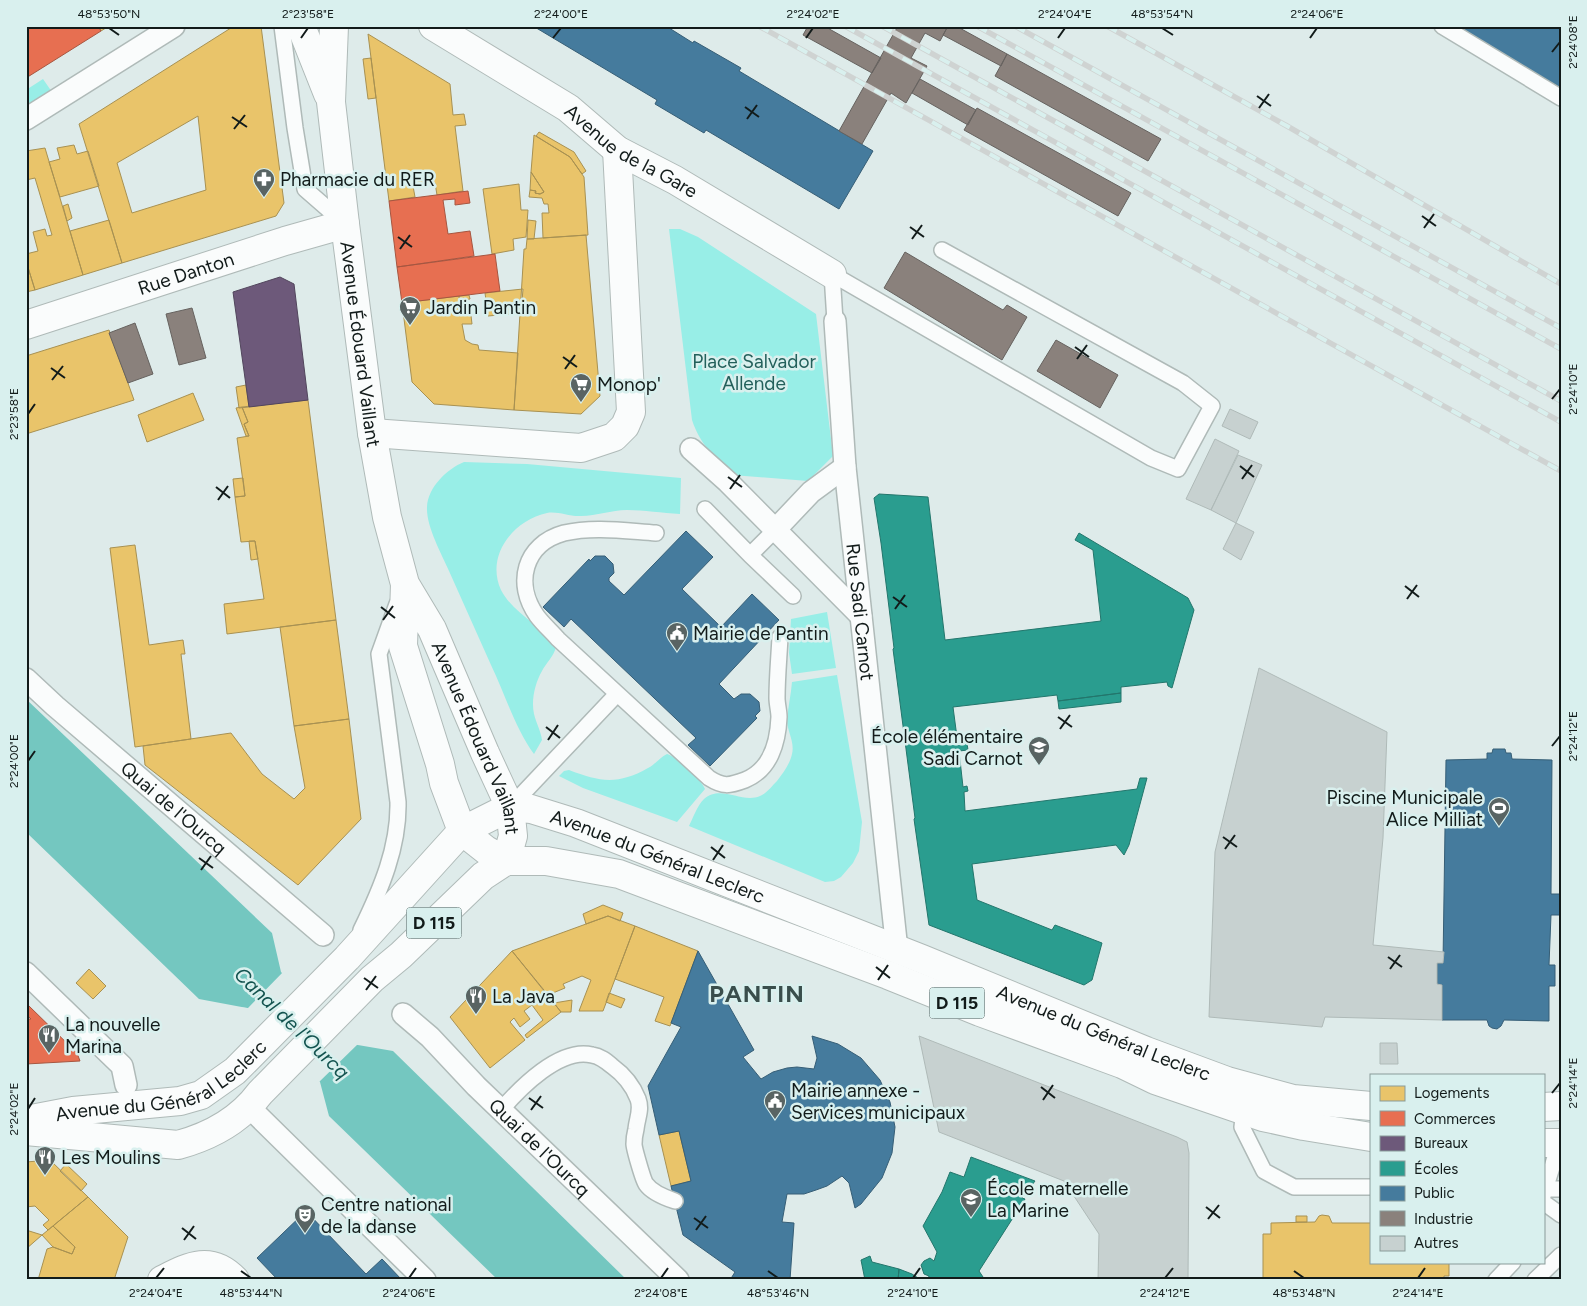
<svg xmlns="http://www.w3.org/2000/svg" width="1587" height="1306" font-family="Figtree,sans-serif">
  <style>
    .green { fill: #98eee7 }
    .water { fill: #74c7c0 }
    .pier { fill: #deebea }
    .homes { fill: #e9c46a; stroke: #a89152; fill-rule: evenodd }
    .shops { fill: #e76f51; stroke: #a75640 }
    .offices { fill: #6d597a; stroke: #52465d }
    .schools { fill: #2a9d8f; stroke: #23766c }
    .public { fill: #457b9d; stroke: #365e76 }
    .industry { fill: #8a817c; stroke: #66625f }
    .building { fill: #c7d1d0; stroke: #afbab8 }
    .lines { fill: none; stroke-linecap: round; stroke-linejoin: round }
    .service-casing { stroke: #afbab8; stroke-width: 18 }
    .pedestrian-casing { stroke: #afbab8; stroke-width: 24 }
    .minor-casing { stroke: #afbab8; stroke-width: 30 }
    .secondary-casing { stroke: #afbab8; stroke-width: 30 }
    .primary-casing { stroke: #afbab8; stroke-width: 30 }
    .service { stroke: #fafcfc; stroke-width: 15 }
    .pedestrian { stroke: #fafcfc; stroke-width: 21 }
    .minor { stroke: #fafcfc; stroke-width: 28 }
    .secondary { stroke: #fafcfc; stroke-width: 28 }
    .primary { stroke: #fafcfc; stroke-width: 28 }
    .rail-casing { stroke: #cfd3d2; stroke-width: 5.5 }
    .rail { stroke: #d9f0ee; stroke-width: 4; stroke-dasharray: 11; stroke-linecap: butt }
    .ticks { fill: none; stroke: #121b1a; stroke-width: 2 }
    .labels { text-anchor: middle; stroke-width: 5; stroke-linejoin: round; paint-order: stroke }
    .shield { fill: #d9f0ee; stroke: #4e5b5a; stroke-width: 1 }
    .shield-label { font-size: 18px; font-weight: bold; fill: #121b1a }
    .street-label { font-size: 19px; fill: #121b1a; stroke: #d9f0ee }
    .poi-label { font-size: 19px; fill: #121b1a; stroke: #d9f0ee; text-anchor: start }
    .park-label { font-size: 19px; fill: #23605b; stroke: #d9f0ee }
    .water-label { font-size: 20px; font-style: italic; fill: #145450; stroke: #d9f0ee }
    .district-label { font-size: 24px; font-weight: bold; letter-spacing: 1px; fill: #3a4e4c; stroke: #d9f0ee }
    .neatline { fill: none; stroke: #121b1a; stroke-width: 2 }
    .ticks-label { font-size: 12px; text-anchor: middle; fill: #121b1a }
  </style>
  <rect width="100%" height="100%" fill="#deebea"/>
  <path class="green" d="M43 79 52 92 26 108V90Z
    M669 229H680L698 237 816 314 833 456 808 481 732 475C714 457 700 444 692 420Z
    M464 462 527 464 681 478 680 514C662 513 644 510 627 510 611 510 597 516 581 516 570 517 558 511 547 513 514 520 485 555 501 590 514 615 542 625 556 647 554 656 546 663 542 671 535 683 531 700 534 714 536 723 541 731 542 740L534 754C515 728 505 694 491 665 477 634 463 602 449 571 441 553 426 526 427 507 428 487 447 469 464 462Z
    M827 612 836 668 792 674 789 653 791 619Z
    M837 675 862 822 859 851 853 863 841 877 834 881 825 882 689 826C693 818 697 806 704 799 721 784 742 804 760 796 767 793 772 786 777 781 783 773 790 764 792 754 795 742 787 731 787 720 788 707 791 695 792 682Z
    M667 754C677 757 701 779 705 789L677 822 583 788 559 776 564 771 569 770C600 782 618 785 648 768 656 764 660 757 667 754Z"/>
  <path class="water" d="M26 699 272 933 281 972 352 1044 393 1051 627 1280H498L329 1116 320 1082 247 1008 199 999 26 832Z"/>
  <path class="pier" d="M284 971 354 1042 359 1043 318 1083 246 1010 224 1006 248 1008Z"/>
  <path class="homes" d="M98 26H109L101 31Z
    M234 26H261L284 203 276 216 122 263 79 124ZM198 116 206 190 132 213 117 163Z
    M368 34 450 84 453 115 464 114 466 125 455 126 463 191 437 195 435 183 413 186 415 197 389 201Z
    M371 58 376 98 368 99 363 59Z
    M539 132 574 152 586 171 582 174 570 157 536 136Z
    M534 135 570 157 584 177 588 235 543 238 542 213H549L548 204H544L542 198 529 197 530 190 536 191 535 193 540 194 544 192 531 172Z
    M74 145 77 154 88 151 99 186 60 197 49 162 60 159 57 148Z
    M45 148 83 275 35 290 26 261V254L38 251 33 232 45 229 47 236 52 235 35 178 26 180V151Z
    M531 172 544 192 540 194 535 193 536 191 530 190Z
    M519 184 521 210H528L526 237 513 239 514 250 492 254 483 189Z
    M68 204 72 218 67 221 63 206Z
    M109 220 122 263 83 275 70 231Z
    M528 220 536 221 534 239H527Z
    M586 235 600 396 581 414 514 410 524 249H526L527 239Z
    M26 261 35 290 26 292Z
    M523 289 521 313 488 316 485 293Z
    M469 295 470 299 460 301 459 296Z
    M459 296 461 308 470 307 472 324H462L465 340 472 344 478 345 479 350 518 353 514 410 434 404 412 382 402 303Z
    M109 330 134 400 26 434V356Z
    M246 385 249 407 239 408 236 387Z
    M193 393 204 420 147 442 138 415Z
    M308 400 336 620 227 634 224 604 264 599 255 541 241 542 235 497 245 496 237 438 249 436 244 424 248 422 242 407Z
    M242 407 248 422 244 424 249 436H246L236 408Z
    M243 478 245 496 235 497 233 479Z
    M249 541H255L258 559 251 560Z
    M135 545 149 645 183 640 185 654H181L191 739 135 747 110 548Z
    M336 620 349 719 294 726 280 627Z
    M349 719 361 819 298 885 145 765 143 746 231 733 262 774 294 799 305 788 294 726Z
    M603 905 623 913 620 921 608 916 586 924 583 914Z
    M608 916 635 926 603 1011H579L591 980 582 976 563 984 565 988 548 995 512 951Z
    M635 926 698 951 670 1026 655 1021 664 997 615 979Z
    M512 951 561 1012 527 1038 525 1035 543 1020 532 1005 524 1011 530 1019 520 1027 514 1018 510 1022 525 1040 490 1068 450 1017Z
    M89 969 106 986 93 999 76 983Z
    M609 993 625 999 621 1008 606 1002Z
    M572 1000 571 1012H561L554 1003Z
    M679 1131 691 1181 671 1186 659 1135Z
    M50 1160 88 1197 48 1230 43 1225 49 1220 35 1206 26 1207V1162Z
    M66 1164 87 1184 81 1191 60 1171Z
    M88 1197 128 1237 114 1280H38L47 1249 53 1247 72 1254 75 1247 53 1226Z
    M1322 1215 1329 1216 1332 1223H1371V1262H1449V1276H1444V1280H1263V1234H1271V1223L1315 1222 1319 1216Z
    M1296 1216H1307V1222H1296Z
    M53 1226 75 1247 72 1254 53 1247 42 1235Z
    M26 1230 42 1235 26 1249Z"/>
  <path class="shops" d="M26 26H98L101 31 26 78Z
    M468 191 470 203 455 205V199L443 200 448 234 470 231 474 256 397 267 389 201Z
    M495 254 500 291 402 303 397 267Z
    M28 1005 77 1053 80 1061 26 1064V1019H31L26 1014V1007Z"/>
  <path class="offices" d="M280 277 294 284 308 400 249 407 233 292Z"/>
  <path class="schools" d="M879 494 928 497 945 640 1101 621 1093 550 1075 540 1079 533 1188 598 1194 610 1172 688 1168 686 1167 682 1121 687V693L1058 701 1057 695 953 707 958 745 967 743 968 750 959 751 963 787 967 786 968 791 964 792 965 811 1137 789 1140 778H1147L1129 845 1124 855 1116 845 972 864 977 900 1052 930 1055 925 1102 943 1092 980 1084 985 929 925 914 819 915 818 893 649 894 648 881 543 874 498Z
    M1121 693V702L1059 709 1058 701Z
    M971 1157 1035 1181 1022 1198 1025 1199 979 1271 985 1280H928L929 1276 924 1274 921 1265 924 1261 930 1258 934 1261 937 1252 923 1226 942 1192 950 1172 964 1177Z
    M870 1256 872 1262 899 1269 898 1280H865L861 1260Z
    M899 1269 912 1274 921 1280H898Z"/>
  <path class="public" d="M533 26H666L693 43 694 41 741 68 739 71 873 151 839 209 706 130 704 133 655 104 657 100Z
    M1456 26H1561V88Z
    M686 531 713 557 682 589 721 627 752 594 779 620 719 684 734 699 741 694H750L759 702 760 711 755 716 757 718 710 766 688 745 696 738 633 678 571 619 564 627 543 607 589 559 590 561 595 556H605L613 564 614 573 609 578V581L624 595Z
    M1493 749H1505L1506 753H1511L1512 759 1552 760 1551 894H1561V915H1551L1549 965H1555V986H1549V1021L1504 1020 1501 1026 1497 1029 1492 1028 1489 1026 1487 1020H1442V985L1437 984V963H1443L1446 760 1487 759V753H1492Z
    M698 951 754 1050 743 1057 761 1079 773 1072 787 1068 797 1067 814 1069 817 1058 812 1036 838 1044 861 1058 880 1080 890 1102 895 1127 892 1153 882 1178 861 1204 855 1208 849 1183 842 1176 827 1186 816 1190 804 1194H787L782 1222 794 1223 790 1280H730L735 1272 683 1235 671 1186 691 1181 679 1131 659 1135 648 1086 681 1027 671 1023Z
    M306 1211 366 1274 382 1259 402 1280H278L257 1258Z"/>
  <path class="industry" d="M808 26H824L881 58 872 73 803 35Z
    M898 26H948L940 41 925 33 911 58 927 66 906 103 891 93 862 144 839 131Z
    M948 26H956L1007 54 1001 66 943 35Z
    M1007 54 1161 139 1148 161 995 76Z
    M920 79 976 110 968 125 912 93Z
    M977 108 1131 193 1118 216 964 130Z
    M905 252 1003 310 1007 305 1027 317 1002 360 884 288Z
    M192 308 206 358 179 365 166 314Z
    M135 323 153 374 128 383 109 333Z
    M1056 340 1118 375 1100 408 1037 371Z"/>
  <path class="building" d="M1230 409 1258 422 1250 439 1222 426Z
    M1215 439 1239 451 1211 510 1186 499Z
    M1238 455 1262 465 1236 523 1211 510Z
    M1236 523 1254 532 1241 560 1223 549Z
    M1259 668 1387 732 1383 838 1373 945 1444 952 1443 963H1437V984L1442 985V1020L1325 1017 1322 1027 1209 1017 1215 852Z
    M919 1036 1177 1137 1187 1142 1189 1153 1188 1280H1098L1099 1234 1064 1181 939 1132Z
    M1380 1043H1397L1398 1064H1380Z"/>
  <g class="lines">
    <g class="service-casing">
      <path id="service" d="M282 26 295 128 305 189 344 223
        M1442 26 1561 98
        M832 274 1151 458 1178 469 1212 406 1183 383 942 250
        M832 274 835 321
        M705 509 750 555 775 530
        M656 533C626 531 593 526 564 533 524 544 514 584 537 616 543 624 551 631 558 639L709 778C723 787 729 786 745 780 770 770 778 743 779 717 779 711 777 704 777 698 777 678 779 657 780 637
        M750 555 793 596
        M510 807 617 694
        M361 930C381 889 399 847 398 802L379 654 397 604
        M501 1110C520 1088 560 1047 592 1055 600 1056 606 1061 612 1066 623 1074 633 1086 638 1099 642 1110 637 1118 636 1129 635 1133 634 1139 634 1144 634 1148 643 1180 646 1184 652 1193 666 1198 675 1201
        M1244 1110 1242 1127 1264 1171 1294 1187H1371
        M1543 1189H1561
        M1543 1196 1557 1151 1561 1144
        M1543 1202 1561 1215
        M1496 1280 1513 1262
        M1535 1280 1561 1255"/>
    </g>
    <g class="pedestrian-casing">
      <g id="pedestrian">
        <path d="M26 119 174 26"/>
        <path id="s1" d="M835 321 845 467 897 950"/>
        <path d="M691 449 728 482 861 616"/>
        <path d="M775 530 811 492 845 467"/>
        <path id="s2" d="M26 679 55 706 323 935"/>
        <path d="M26 973 122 1066 126 1085"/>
        <path id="s3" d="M403 1014 430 1037 476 1086 678 1280"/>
        <path d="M249 1107 425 1280"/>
      </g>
    </g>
    <g class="minor-casing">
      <g id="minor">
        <path id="s4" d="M433 26 568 108 617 150 675 180 832 274"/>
        <path id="s5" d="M26 325 285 241 345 224"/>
        <path d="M372 433 581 448 614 437 625 426 631 412 617 150"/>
        <path d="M162 1280C188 1267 210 1254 235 1280"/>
      </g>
    </g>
    <g class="secondary-casing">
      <g id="secondary">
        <path d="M301 26 328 94"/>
        <path id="s6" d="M334 26 331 102 345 224 372 433 387 517 405 584 432 629 485 753 510 807 513 836 506 861 486 850 462 831 444 783 440 764 403 646 405 584"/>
      </g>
    </g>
    <g class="primary-casing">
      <g id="primary">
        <path d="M1543 1107 1561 1106"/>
        <path id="s7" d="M26 1120 73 1111 180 1101 201 1095 235 1071 347 958 462 831 510 807 531 809 576 823 922 959 1146 1051 1227 1081 1293 1099 1371 1106"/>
        <path d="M26 1131 178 1145C211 1136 240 1120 260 1093L372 979 401 955 483 876 506 861H546L619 874 888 975 980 1012 1122 1064 1155 1080 1263 1117 1304 1126 1371 1137"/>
        <path d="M1543 1143H1561"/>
      </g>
    </g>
    <use href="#service" class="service"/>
    <use href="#pedestrian" class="pedestrian"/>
    <use href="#minor" class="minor"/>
    <use href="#secondary" class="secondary"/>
    <use href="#primary" class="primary"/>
    <g class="rail-casing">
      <path id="rail" d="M759 26 1561 471
        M845 26 1561 422
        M882 26 1561 401
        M977 26 1561 349
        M1015 26 1561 328
        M1107 26 1287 126 1561 284"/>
    </g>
    <use href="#rail" class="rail"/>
  </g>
  <path class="ticks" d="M109 28 119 35M1162 28 1173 35M301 38 308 28M553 38 561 28M806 38 813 28M1058 38 1065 28M1310 38 1317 28M1552 52 1560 42M1257 96 1271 106M745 107 759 117M1259 108 1269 94M232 117 247 127M747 119 757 105M234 129 245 115M1422 216 1436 226M910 227 924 237M1424 228 1434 214M398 237 412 247M912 239 922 225M400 249 410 235M1075 347 1089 357M563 357 577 367M1077 359 1087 345M51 368 65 378M565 369 575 355M52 380 63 366M1552 399 1560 389M28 414 35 404M1240 466 1254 477M728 477 742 487M1242 479 1252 465M216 487 230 498M730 489 740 475M218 500 228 486M1405 586 1419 597M893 597 907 607M1407 599 1417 585M381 607 395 618M895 609 905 595M383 620 393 606M1058 717 1072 727M546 727 560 738M1060 729 1070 715M548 740 558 725M1552 746 1560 736M28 761 35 751M1223 837 1237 847M711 847 725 858M1225 849 1235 835M199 858 213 868M713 860 723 845M201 870 211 856M1388 957 1402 967M876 967 890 978M1390 969 1400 955M364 978 378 988M878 980 888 965M366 990 376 976M1041 1087 1055 1098M1552 1093 1560 1083M529 1098 543 1108M1043 1100 1053 1085M28 1109 35 1098M531 1110 541 1096M1206 1207 1220 1218M694 1218 708 1228M1208 1219 1219 1205M182 1228 196 1239M696 1230 706 1216M184 1240 194 1226M241 1271 251 1278M768 1271 778 1278M1294 1271 1304 1278M156 1278 164 1268M409 1278 416 1268M661 1278 668 1268M913 1278 920 1268M1165 1278 1173 1268M1418 1278 1425 1268"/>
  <defs>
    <g id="pharmacy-pin" transform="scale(1.125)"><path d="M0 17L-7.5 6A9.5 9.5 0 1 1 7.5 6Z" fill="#596463" stroke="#d9f0ee"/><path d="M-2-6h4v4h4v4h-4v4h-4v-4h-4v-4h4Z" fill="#fff"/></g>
    <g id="supermarket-pin" transform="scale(1.125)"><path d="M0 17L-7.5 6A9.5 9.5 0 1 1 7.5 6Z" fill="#596463" stroke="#d9f0ee"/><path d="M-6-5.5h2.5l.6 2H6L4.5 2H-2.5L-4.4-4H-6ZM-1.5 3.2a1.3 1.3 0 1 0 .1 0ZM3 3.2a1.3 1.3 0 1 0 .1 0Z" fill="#fff"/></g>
    <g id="civic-pin" transform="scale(1.125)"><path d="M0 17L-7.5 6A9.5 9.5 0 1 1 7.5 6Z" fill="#596463" stroke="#d9f0ee"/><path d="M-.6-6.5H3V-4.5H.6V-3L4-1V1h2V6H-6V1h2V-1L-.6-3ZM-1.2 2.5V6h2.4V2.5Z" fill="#fff"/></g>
    <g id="school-pin" transform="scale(1.125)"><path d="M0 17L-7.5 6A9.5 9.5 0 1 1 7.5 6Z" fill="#596463" stroke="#d9f0ee"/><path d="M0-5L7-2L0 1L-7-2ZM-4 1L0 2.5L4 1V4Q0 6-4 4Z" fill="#fff"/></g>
    <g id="stadium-pin" transform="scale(1.125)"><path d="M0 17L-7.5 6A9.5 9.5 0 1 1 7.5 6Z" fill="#596463" stroke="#d9f0ee"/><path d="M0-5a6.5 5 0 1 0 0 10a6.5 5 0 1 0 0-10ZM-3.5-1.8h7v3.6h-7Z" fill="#fff"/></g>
    <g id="restaurant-pin" transform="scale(1.125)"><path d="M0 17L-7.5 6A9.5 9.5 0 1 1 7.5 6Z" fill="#596463" stroke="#d9f0ee"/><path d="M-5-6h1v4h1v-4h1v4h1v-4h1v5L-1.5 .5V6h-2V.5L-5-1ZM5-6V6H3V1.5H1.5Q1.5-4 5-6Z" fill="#fff"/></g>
    <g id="theatre-pin" transform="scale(1.125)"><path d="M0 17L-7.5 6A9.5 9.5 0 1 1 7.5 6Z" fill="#596463" stroke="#d9f0ee"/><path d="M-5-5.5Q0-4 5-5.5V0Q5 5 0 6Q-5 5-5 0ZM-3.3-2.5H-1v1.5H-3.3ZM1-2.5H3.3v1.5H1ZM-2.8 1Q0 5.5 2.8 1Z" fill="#fff"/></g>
  </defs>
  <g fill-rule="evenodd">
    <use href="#pharmacy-pin" x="264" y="179"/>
    <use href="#supermarket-pin" x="410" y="307"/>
    <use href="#supermarket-pin" x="581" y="384"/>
    <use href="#civic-pin" x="677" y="633"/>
    <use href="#school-pin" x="1039" y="747"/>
    <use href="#stadium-pin" x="1499" y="808"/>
    <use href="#restaurant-pin" x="476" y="996"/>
    <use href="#restaurant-pin" x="49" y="1035"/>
    <use href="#civic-pin" x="775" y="1101"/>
    <use href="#restaurant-pin" x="45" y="1157"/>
    <use href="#school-pin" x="971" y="1199"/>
    <use href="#theatre-pin" x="305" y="1215"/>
  </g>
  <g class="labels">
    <g class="shield">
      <rect x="406.5" y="907.5" width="55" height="31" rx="4"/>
      <rect x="929.5" y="987.5" width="55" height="31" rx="4"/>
    </g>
    <g class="shield-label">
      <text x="434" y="929">D 115</text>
      <text x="957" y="1009">D 115</text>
    </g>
    <g class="street-label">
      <text dy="7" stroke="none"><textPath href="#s4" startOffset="235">Avenue de la Gare</textPath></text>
      <text dy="7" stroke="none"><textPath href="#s5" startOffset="168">Rue Danton</textPath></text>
      <text dy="7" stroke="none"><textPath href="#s6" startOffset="320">Avenue Édouard Vaillant</textPath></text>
      <text dy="7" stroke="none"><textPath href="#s1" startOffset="292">Rue Sadi Carnot</textPath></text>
      <text dy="7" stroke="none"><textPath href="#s6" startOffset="735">Avenue Édouard Vaillant</textPath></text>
      <text dy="7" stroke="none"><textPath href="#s2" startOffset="196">Quai de l'Ourcq</textPath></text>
      <text dy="7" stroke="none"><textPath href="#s7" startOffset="759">Avenue du Général Leclerc</textPath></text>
      <text dy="7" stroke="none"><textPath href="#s7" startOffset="1239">Avenue du Général Leclerc</textPath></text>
      <text dy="7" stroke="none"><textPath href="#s7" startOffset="144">Avenue du Général Leclerc</textPath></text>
      <text dy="7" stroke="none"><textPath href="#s3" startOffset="191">Quai de l'Ourcq</textPath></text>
    </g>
    <g class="poi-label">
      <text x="280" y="186">Pharmacie du RER</text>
      <text x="426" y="314">Jardin Pantin</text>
      <text x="597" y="391">Monop'</text>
      <text x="693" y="640">Mairie de Pantin</text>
      <text x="1023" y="743" text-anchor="end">École élémentaire<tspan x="1023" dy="22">Sadi Carnot</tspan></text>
      <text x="1483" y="804" text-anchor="end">Piscine Municipale<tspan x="1483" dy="22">Alice Milliat</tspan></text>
      <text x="492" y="1003">La Java</text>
      <text x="65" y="1031">La nouvelle<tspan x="65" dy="22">Marina</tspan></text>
      <text x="791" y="1097">Mairie annexe -<tspan x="791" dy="22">Services municipaux</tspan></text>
      <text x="61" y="1164">Les Moulins</text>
      <text x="987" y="1195">École maternelle<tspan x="987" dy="22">La Marine</tspan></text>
      <text x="321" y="1211">Centre national<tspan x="321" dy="22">de la danse</tspan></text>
    </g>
    <g class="park-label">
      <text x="754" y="368">Place Salvador<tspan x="754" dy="22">Allende</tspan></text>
    </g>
    <g class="water-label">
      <text transform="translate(292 1023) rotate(44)" y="7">Canal de l'Ourcq</text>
    </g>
    <g class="district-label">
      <text x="757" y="1002">PANTIN</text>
    </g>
  </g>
  <rect width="1587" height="1306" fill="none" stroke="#d9f0ee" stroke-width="55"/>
  <rect x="1370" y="1074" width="175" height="190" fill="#d9f0ee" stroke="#899b99"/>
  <rect x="1380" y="1086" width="25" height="15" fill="#e9c46a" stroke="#899b99"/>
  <text x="1414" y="1098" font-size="15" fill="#121b1a">Logements</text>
  <rect x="1380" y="1111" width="25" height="15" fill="#e76f51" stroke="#899b99"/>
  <text x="1414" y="1124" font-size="15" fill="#121b1a">Commerces</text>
  <rect x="1380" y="1136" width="25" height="15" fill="#6d597a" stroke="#899b99"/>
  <text x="1414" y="1148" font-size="15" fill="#121b1a">Bureaux</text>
  <rect x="1380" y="1161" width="25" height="15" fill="#2a9d8f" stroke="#899b99"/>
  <text x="1414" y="1174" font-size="15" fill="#121b1a">Écoles</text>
  <rect x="1380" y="1186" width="25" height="15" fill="#457b9d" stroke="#899b99"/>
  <text x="1414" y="1198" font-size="15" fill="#121b1a">Public</text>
  <rect x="1380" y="1211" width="25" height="15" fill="#8a817c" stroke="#899b99"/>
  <text x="1414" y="1224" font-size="15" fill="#121b1a">Industrie</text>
  <rect x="1380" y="1236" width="25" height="15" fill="#c7d1d0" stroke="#899b99"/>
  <text x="1414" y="1248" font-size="15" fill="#121b1a">Autres</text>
  <rect x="28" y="28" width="1532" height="1250" class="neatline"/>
  <g class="ticks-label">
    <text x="109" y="18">48°53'50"N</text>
    <text x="308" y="18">2°23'58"E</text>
    <text x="561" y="18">2°24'00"E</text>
    <text x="813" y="18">2°24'02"E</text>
    <text x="1065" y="18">2°24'04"E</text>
    <text x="1162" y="18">48°53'54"N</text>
    <text x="1317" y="18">2°24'06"E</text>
    <text transform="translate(1573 42) rotate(-90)" y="4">2°24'08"E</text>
    <text transform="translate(1573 389) rotate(-90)" y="4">2°24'10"E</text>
    <text transform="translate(14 414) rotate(-90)" y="4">2°23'58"E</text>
    <text transform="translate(1573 736) rotate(-90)" y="4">2°24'12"E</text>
    <text transform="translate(14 761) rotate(-90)" y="4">2°24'00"E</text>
    <text transform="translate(1573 1083) rotate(-90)" y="4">2°24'14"E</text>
    <text transform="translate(14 1109) rotate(-90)" y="4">2°24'02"E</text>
    <text x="156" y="1297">2°24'04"E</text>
    <text x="251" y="1297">48°53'44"N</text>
    <text x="409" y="1297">2°24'06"E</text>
    <text x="661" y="1297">2°24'08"E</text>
    <text x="778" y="1297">48°53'46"N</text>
    <text x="913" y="1297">2°24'10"E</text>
    <text x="1165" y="1297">2°24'12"E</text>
    <text x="1304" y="1297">48°53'48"N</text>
    <text x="1418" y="1297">2°24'14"E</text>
  </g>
</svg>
